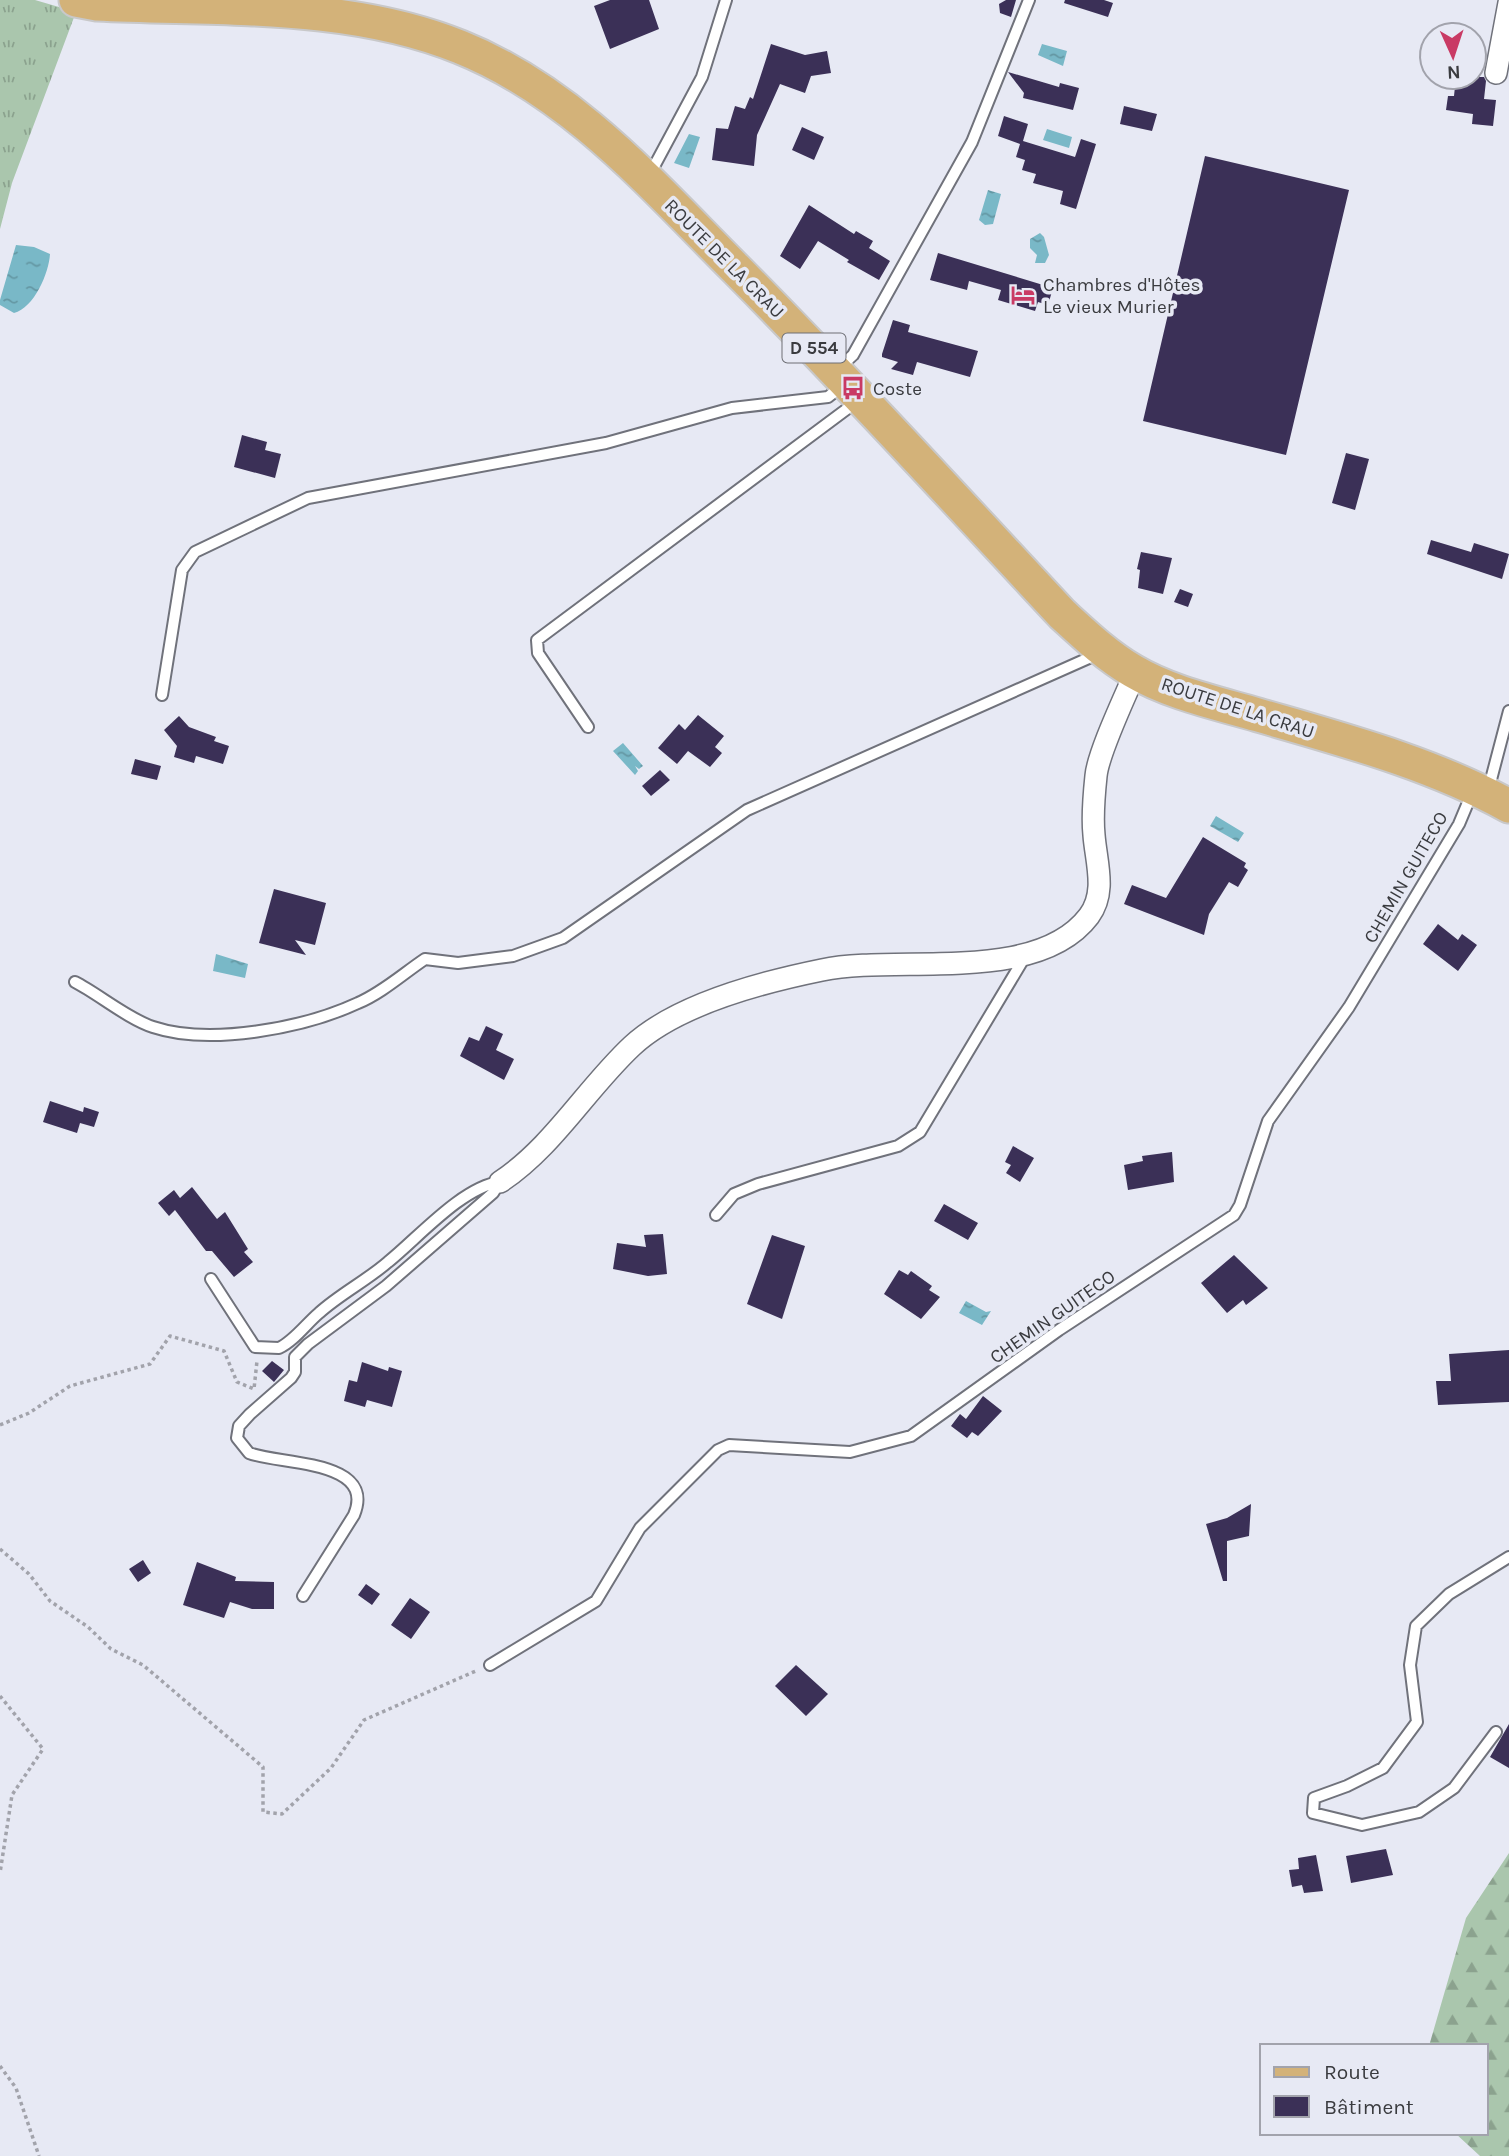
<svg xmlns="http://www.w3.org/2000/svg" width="1509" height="2156" font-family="Karla,sans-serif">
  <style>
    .grass { fill: url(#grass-tufts) }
    .forest { fill: url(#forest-firs) }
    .water { fill: url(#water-ripples) }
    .building { fill: #3b3057 }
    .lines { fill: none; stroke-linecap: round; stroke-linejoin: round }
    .lane-casing { stroke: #70727b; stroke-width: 14 }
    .street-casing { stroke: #70727b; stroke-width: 24 }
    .primary-casing { stroke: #c8c8c9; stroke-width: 37 }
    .path { stroke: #a2a3ab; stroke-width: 3.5; stroke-dasharray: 3.5 3.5; stroke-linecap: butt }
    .lane { stroke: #fff; stroke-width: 10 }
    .street { stroke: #fff; stroke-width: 21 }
    .primary { stroke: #d3b279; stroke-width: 33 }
    .labels { text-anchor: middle; stroke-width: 7; stroke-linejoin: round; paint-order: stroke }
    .shield { fill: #e7e9f4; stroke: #6e6f75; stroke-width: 2 }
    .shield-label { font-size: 18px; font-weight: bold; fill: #3a3b3f }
    .street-label { font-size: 19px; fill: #3a3b3f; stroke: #e7e9f4 }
    .poi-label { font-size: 19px; fill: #3a3b3f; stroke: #e7e9f4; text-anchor: start }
  </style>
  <defs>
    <pattern id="grass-tufts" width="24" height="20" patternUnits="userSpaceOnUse" patternTransform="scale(1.75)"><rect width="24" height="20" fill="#aac6ad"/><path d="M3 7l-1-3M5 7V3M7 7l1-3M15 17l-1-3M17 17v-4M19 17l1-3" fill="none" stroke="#8ba28e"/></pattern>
    <pattern id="forest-firs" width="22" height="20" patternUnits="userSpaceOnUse" patternTransform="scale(1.75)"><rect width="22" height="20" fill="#aac6ad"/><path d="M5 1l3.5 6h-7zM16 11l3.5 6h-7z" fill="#8ba28e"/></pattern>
    <pattern id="water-ripples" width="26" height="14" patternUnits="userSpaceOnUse" patternTransform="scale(1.75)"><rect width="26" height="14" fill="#79b8c7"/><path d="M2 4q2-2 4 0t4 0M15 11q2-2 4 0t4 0" fill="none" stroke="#6497a3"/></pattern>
  </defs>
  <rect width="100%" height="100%" fill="#e7e9f4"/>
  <path class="grass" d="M0 0H35L76 12 12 183 0 229Z"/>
  <path class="forest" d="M1509 1853V2156H1480L1455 2133H1486V2046H1429L1466 1918Z"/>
  <path class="water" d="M1042 44 1067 51 1063 66 1038 55Z
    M1047 129 1072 137 1069 148 1043 140Z
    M689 134 700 137 689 168 674 163Z
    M988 190 1001 194 993 224 985 225 979 220Z
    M1040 233 1044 237 1049 255 1045 263H1035L1037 255 1030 248V239Z
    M16 245 34 247 50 254C49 273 34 308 14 313L0 305V300Z
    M623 743 643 766 639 769 635 766 638 771 635 775 613 751Z
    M1216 816 1244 833 1238 842 1210 826Z
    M216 954 248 964 245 978 213 971Z
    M966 1301 986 1312 991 1311 982 1325 959 1313Z"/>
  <path class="building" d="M610 0H649L659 29 610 49 594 6Z
    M1006 0H1016L1011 17 1000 13 999 4Z
    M1065 0H1104L1113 3 1108 17 1064 3Z
    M771 44 805 55 827 51 831 73 811 76 805 93 780 84 757 135 754 166 712 160 716 128 728 129 735 106 745 109 750 97 753 99Z
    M1008 72 1059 87 1060 83 1079 88 1073 110 1023 98 1024 93Z
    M1456 77H1484L1486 81 1484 99 1496 100 1493 126 1472 124 1473 114 1446 110 1448 96H1454Z
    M1124 106 1157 114 1152 131 1120 124Z
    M1004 116 1028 124 1023 141 1075 157 1081 139 1096 144 1076 209 1060 204 1063 191 1033 183 1036 174 1022 170 1025 160 1016 157 1020 144 998 136Z
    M802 127 824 137 814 160 792 150Z
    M1205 156 1349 190 1286 455 1143 421Z
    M809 205 854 234 856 231 873 241 869 248 890 261 879 280 847 262 849 260 818 241 800 269 780 256Z
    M938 253 1053 288 1048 305 1038 302 1035 311 998 300 1001 290 969 281 967 290 930 280Z
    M893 320 910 325 908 332 978 351 970 377 917 362 913 375 891 369 898 362 882 357V354Z
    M242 435 267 442 265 450 281 454 275 478 234 467Z
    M1346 453 1369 459 1355 510 1332 503Z
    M1431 540 1471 552 1474 543 1509 554 1502 579 1427 554Z
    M1141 552 1172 558 1163 594 1138 588 1140 570 1137 569Z
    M1180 589 1193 594 1188 607 1174 602Z
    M698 715 724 736 715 747 722 753 710 767 688 751 677 764 658 748 679 724 685 730Z
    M179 716 189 727 216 737 214 741 229 746 223 764 196 756 194 763 174 757 177 746 164 730Z
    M135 759 161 766 157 780 131 774Z
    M660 770 670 780 651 796 642 786Z
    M1203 837 1246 863 1244 867 1248 870 1238 887 1229 882 1209 914 1204 935 1124 904 1132 885 1166 898Z
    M274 889 326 903 315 945 295 940 306 955 259 943Z
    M1438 924 1458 940 1462 934 1477 945 1458 971 1423 944Z
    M486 1026 503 1034 496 1050 514 1059 504 1080 460 1056 469 1037 479 1041Z
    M50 1101 83 1112 84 1107 99 1112 94 1127 80 1123 77 1133 43 1122Z
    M1013 1146 1034 1158 1020 1182 1006 1173 1011 1165 1005 1162Z
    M1172 1152 1174 1182 1128 1190 1124 1165 1143 1161 1142 1156Z
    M192 1187 217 1219 225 1212 248 1249 244 1252 253 1262 234 1277 212 1251H206L175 1210 169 1216 158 1203 174 1190 180 1198Z
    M944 1204 978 1223 968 1240 934 1221Z
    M663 1234 667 1274 648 1276 613 1269 617 1243 646 1247 644 1235Z
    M772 1235 805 1246 782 1319 747 1304Z
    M1234 1255 1268 1288 1246 1305 1243 1300 1227 1313 1201 1283Z
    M899 1270 908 1275 911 1271 932 1286 929 1290 940 1297 921 1319 884 1294Z
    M1509 1350V1402L1438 1405 1436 1381H1451L1449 1354Z
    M272 1361 284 1370 274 1382 262 1371Z
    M362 1362 388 1371 389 1367 402 1371 392 1407 367 1400 365 1407 344 1401 349 1380 357 1382Z
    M983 1396 1002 1411 978 1436 972 1432 967 1438 951 1426 960 1414 966 1419Z
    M1251 1504 1249 1536 1227 1541V1581H1223L1206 1524 1227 1518Z
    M143 1560 151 1573 138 1582 129 1569Z
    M197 1562 236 1577 235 1581 274 1582V1609H252L230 1602 224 1618 183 1605Z
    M366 1584 380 1594 372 1605 358 1595Z
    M410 1598 430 1612 411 1639 391 1625Z
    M796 1665 828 1694 806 1716 775 1686Z
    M1509 1724V1768L1490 1757Z
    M1386 1849 1393 1875 1351 1883 1346 1856Z
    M1316 1855 1323 1891 1304 1893 1302 1885 1292 1887 1289 1870 1299 1869 1298 1858Z"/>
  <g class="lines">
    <g class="lane-casing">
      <path id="lane" d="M650 174 702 77 726 0
        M838 369 853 355 972 142 1029 0
        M162 695 182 570 195 552 308 498 606 443 732 408 828 397 842 386
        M588 727 538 653 537 640 859 400
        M1488 791 1509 711
        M75 982C97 993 128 1019 153 1027 210 1046 304 1028 358 1003 382 993 404 973 425 959L458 963 513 956 563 938 747 810 1100 653
        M716 1215 734 1194 758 1184 898 1146 920 1132 1026 955
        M211 1279 255 1347 279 1348C294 1341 306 1324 319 1313 340 1294 366 1281 388 1262 418 1238 462 1187 500 1182
        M303 1596 354 1515C377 1459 279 1465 249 1453L237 1438 239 1426 250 1414 291 1378 295 1372V1357L308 1344 386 1286 493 1193 500 1182
        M490 1665 596 1601 640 1528 718 1450 729 1445 850 1452 911 1436 1059 1330 1234 1215 1240 1205 1268 1121 1349 1007 1459 824 1472 793
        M1496 1732 1454 1788 1419 1812 1362 1825 1313 1813 1314 1798 1347 1786 1383 1768 1417 1722 1410 1665 1416 1626 1449 1594 1509 1557"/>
    </g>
    <g class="street-casing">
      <path id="street" d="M1496 73 1509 3
        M500 1182C553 1147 586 1089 632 1046 676 1005 763 982 822 970 898 954 1037 985 1089 916 1107 892 1096 862 1094 835 1092 816 1094 795 1096 776 1098 753 1125 697 1135 673"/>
    </g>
    <g class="primary-casing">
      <path id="primary" d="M76 0 97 4C217 10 347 1 460 47 572 92 652 185 735 268 847 381 954 498 1062 614 1085 635 1106 655 1133 671 1170 693 1217 703 1258 715 1344 740 1431 763 1509 806"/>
    </g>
    <path class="path" d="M0 1425 29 1413 70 1386 150 1364 170 1336 224 1351 237 1382 254 1389 257 1361
      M0 1549 29 1574 50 1601 88 1627 111 1649 143 1665 263 1767V1812L282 1814 331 1768 364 1720 478 1670
      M0 1696 43 1749 12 1795 0 1873
      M0 2066 16 2088 39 2156"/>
    <use href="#lane" class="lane"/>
    <use href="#street" class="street"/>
    <use href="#primary" class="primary"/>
  </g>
  <defs>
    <g id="hotel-bare" transform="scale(1.89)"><path d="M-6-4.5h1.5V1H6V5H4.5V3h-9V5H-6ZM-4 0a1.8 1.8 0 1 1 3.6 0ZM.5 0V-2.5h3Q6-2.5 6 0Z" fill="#c93a64" stroke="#e7e9f4" stroke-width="2.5" paint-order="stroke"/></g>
    <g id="bus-bare" transform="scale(1.89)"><path d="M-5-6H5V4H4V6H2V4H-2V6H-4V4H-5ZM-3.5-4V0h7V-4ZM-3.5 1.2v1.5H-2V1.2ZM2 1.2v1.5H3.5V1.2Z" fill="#c93a64" stroke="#e7e9f4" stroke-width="2.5" paint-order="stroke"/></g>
  </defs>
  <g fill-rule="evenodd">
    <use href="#hotel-bare" x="1023" y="295"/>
    <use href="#bus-bare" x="853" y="388"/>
  </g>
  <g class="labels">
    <rect class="shield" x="782.5" y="333.5" width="63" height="29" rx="5"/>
    <g class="shield-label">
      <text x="814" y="354">D 554</text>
    </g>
    <g class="street-label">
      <text transform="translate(725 258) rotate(45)" y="7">ROUTE DE LA CRAU</text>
      <text transform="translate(1238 707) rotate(18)" y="7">ROUTE DE LA CRAU</text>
      <text transform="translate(1405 877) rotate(-60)" y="7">CHEMIN GUITECO</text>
      <text transform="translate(1052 1316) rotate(-35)" y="7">CHEMIN GUITECO</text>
    </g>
    <g class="poi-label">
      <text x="1043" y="291">Chambres d'Hôtes<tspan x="1043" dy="22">Le vieux Murier</tspan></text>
      <text x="873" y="395">Coste</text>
    </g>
  </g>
  <rect x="1260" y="2044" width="228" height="91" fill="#e7e9f4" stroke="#a2a3ac" stroke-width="2"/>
  <rect x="1274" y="2067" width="35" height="10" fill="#d3b279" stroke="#a2a3ac" stroke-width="2"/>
  <text x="1324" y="2079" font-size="21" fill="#3a3b3f">Route</text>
  <rect x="1274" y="2096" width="35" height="21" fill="#3b3057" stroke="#a2a3ac" stroke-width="2"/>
  <text x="1324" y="2114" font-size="21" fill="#3a3b3f">Bâtiment</text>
  <g transform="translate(1453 56) rotate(177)"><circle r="33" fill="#e7e9f4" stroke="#a2a3ac" stroke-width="2"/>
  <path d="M0-5L12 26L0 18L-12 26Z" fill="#c93a64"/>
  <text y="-10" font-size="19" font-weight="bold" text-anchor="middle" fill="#3a3b3f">N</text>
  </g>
</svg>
